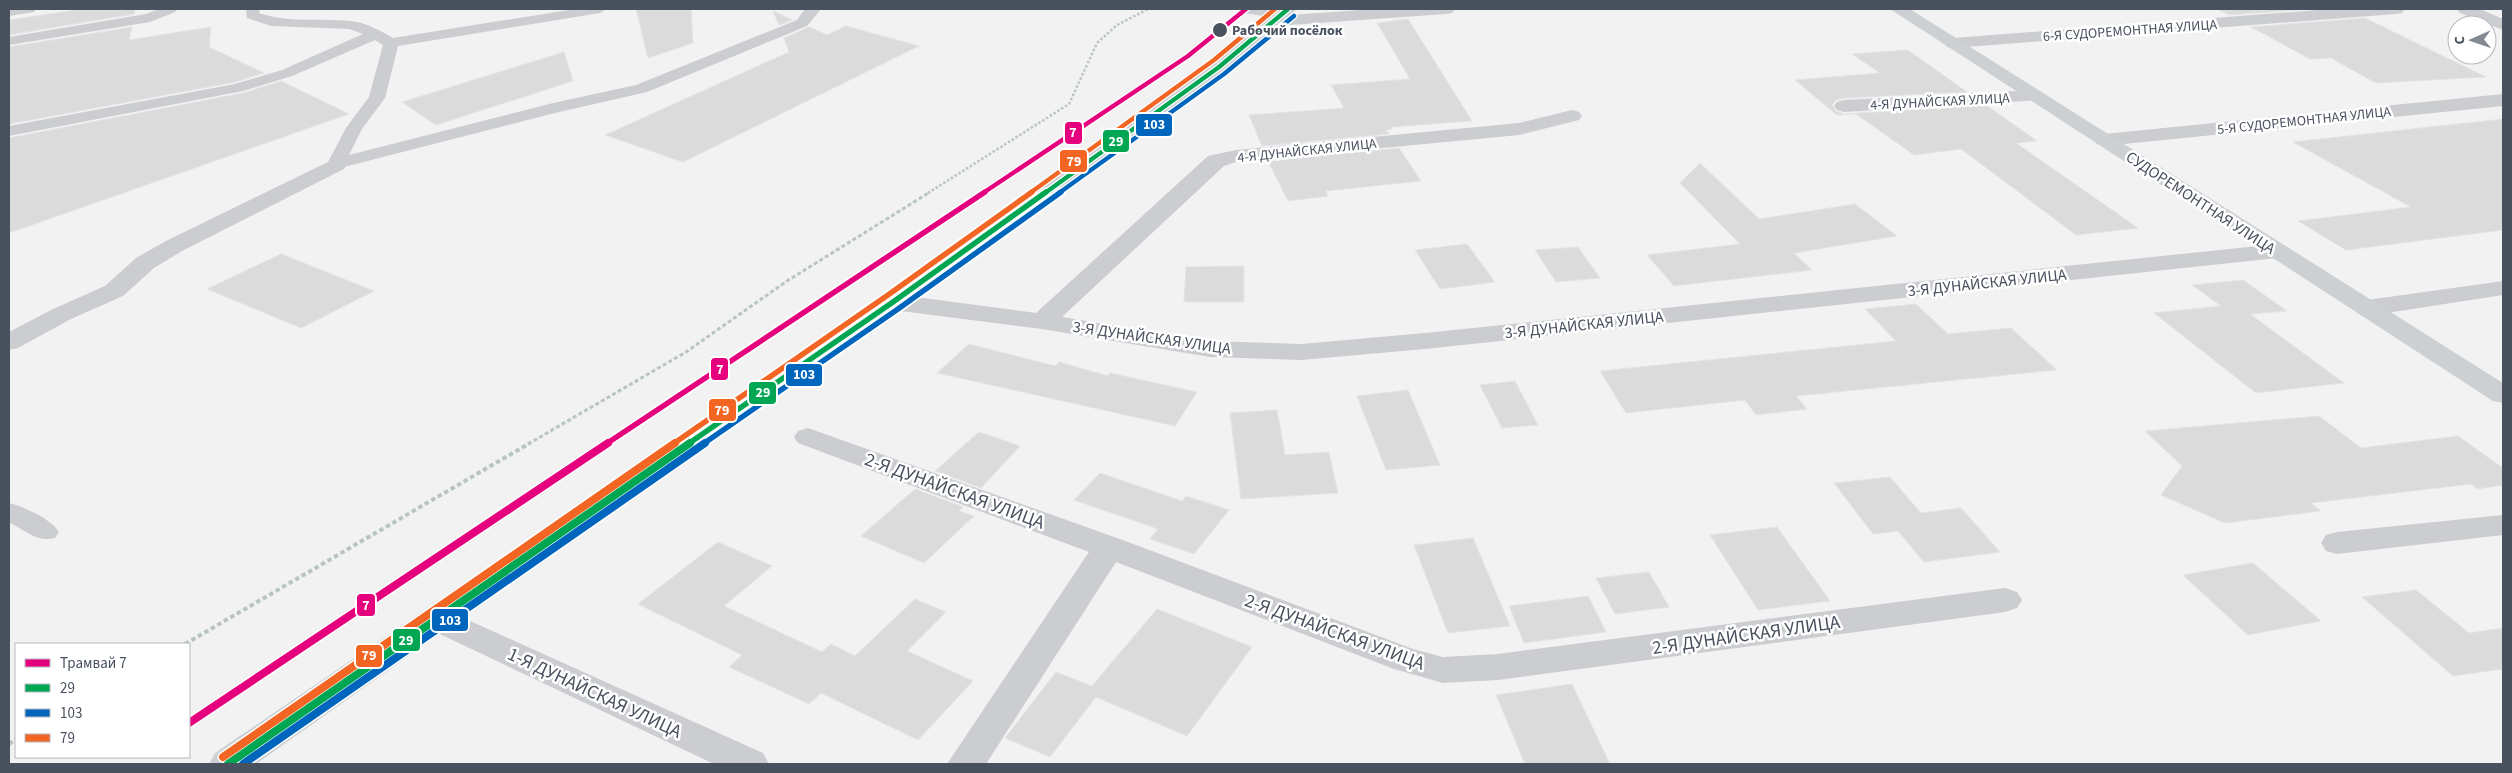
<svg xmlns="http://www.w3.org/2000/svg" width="2512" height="773" font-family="'Source Sans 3',sans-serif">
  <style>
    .building { fill: #dbdbdc; stroke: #e3e4e5 }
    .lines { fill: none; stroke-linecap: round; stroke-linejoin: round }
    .path-far2 { stroke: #b9c5c3; stroke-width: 2.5; stroke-dasharray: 2.5 2; stroke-linecap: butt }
    .path-far1 { stroke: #b9c5c3; stroke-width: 3; stroke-dasharray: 4 2.5; stroke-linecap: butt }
    .path { stroke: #b9c5c3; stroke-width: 4; stroke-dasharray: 4.5 3; stroke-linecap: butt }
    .lane { fill: #cccdd0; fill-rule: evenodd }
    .street { fill: #cccdd0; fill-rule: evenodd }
    .secondary { fill: #cdd0d3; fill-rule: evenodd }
    .bus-1-far2-casing { stroke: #fff; stroke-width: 7 }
    .bus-1-far1-casing { stroke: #fff; stroke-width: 9 }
    .bus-1-casing { stroke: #fff; stroke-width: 11 }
    .bus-2-far2-casing { stroke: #fff; stroke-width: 7 }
    .bus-2-far1-casing { stroke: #fff; stroke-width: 9 }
    .bus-2-casing { stroke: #fff; stroke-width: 11 }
    .bus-3-far2-casing { stroke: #fff; stroke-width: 7 }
    .bus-3-far1-casing { stroke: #fff; stroke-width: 9 }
    .bus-3-casing { stroke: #fff; stroke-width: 11 }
    .bus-1-far2 { stroke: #00a651; stroke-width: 4.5 }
    .bus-1-far1 { stroke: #00a651; stroke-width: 5.5 }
    .bus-1 { stroke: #00a651; stroke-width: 8 }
    .bus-2-far2 { stroke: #0065bd; stroke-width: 4.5 }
    .bus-2-far1 { stroke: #0065bd; stroke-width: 5.5 }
    .bus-2 { stroke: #0065bd; stroke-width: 8 }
    .bus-3-far2 { stroke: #f26522; stroke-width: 4.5 }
    .bus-3-far1 { stroke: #f26522; stroke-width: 5.5 }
    .bus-3 { stroke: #f26522; stroke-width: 8 }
    .tram-1-far2-casing { stroke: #fff; stroke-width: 7 }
    .tram-1-far1-casing { stroke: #fff; stroke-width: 9 }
    .tram-1-casing { stroke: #fff; stroke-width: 11 }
    .tram-1-far2 { stroke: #e5007d; stroke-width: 4.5 }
    .tram-1-far1 { stroke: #e5007d; stroke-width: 5.5 }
    .tram-1 { stroke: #e5007d; stroke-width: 8 }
    .stop-dot { fill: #49515f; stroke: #fff; stroke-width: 2 }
    .labels { text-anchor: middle; stroke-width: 5; stroke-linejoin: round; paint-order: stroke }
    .far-stop-label { font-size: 14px; font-weight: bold; fill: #49515f; stroke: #fff; text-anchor: start }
    .far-street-label { font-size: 14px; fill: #49515f; stroke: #fff }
    .street-label { font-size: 16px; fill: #49515f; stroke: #fff }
    .near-street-label { font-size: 19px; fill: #49515f; stroke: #fff }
    .line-badge { stroke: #fff; stroke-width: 2 }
    .badge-label { font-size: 14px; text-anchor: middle; font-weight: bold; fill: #fff }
  </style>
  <rect width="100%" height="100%" fill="#f2f2f2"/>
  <path class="building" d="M83 9H135L134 14 9 35V20Z
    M636 9H691L693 43 648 58Z
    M2217 9H2310L2229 15Z
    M773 11 793 20 779 25Z
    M2365 18 2486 77 2376 83 2331 58 2310 59 2251 27Z
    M1408 19 1472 121 1391 127 1392 129 1386 130 1389 134 1262 146 1249 115 1344 108 1331 85 1410 79 1377 23Z
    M846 26 919 46 683 162 605 135 789 52 784 38 809 27 827 35Z
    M132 27 129 40 211 27 209 47 264 73 235 82 9 124V47Z
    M1908 50 1967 92 1844 98 1836 100 1832 105 1836 111 1844 114 1986 105 2037 141 2016 143 2138 228 2076 235 1961 149 1914 155 1856 114 1837 115 1795 80 1880 73 1852 54Z
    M564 52 573 81 436 125 402 102Z
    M281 81 349 114 9 233V138L243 93Z
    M2503 119V230L2346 250 2298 221 2411 207 2293 142Z
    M1399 148 1421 181 1325 191 1328 196 1288 201 1268 161Z
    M1700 163 1759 219 1855 204 1897 236 1794 253 1812 270 1674 286 1647 255 1740 244 1680 183Z
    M1467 244 1495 282 1440 289 1415 250Z
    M1578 247 1600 278 1556 282 1535 250Z
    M281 254 374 291 301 328 207 289Z
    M1244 266V302H1184L1186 267Z
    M2243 280 2287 311 2250 314 2344 383 2256 393 2154 313 2221 306 2192 285Z
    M1916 304 1948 334 2011 328 2057 370 1796 396 1807 409 1756 415 1745 400 1626 413 1600 371 1896 341 1865 309Z
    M969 344 1055 366 1059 362 1108 376 1110 373 1197 392 1175 426 937 373Z
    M1515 381 1538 425 1502 428 1480 385Z
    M1408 390 1440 465 1386 470 1357 396Z
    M1277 410 1285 455 1329 452 1338 493 1241 499 1230 413Z
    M2319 416 2361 448 2458 436 2503 468V485L2477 489 2471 484 2311 503 2321 511 2225 523 2161 495 2182 466 2145 431Z
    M979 432 1020 446 981 488 935 471Z
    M1100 473 1182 501 1186 496 1229 510 1194 554 1150 539 1158 529 1074 500Z
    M1890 477 1921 513 1961 508 2000 552 1924 562 1898 531 1873 534 1834 483Z
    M915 489 963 507 959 511 974 516 924 563 861 536Z
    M1777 527 1830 601 1758 610 1710 535Z
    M1473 538 1510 626 1448 633 1414 545Z
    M718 542 772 566 724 606 822 652 831 644 855 656 915 599 946 612 907 651 973 681 918 740 821 693 809 704 729 667 742 655 638 604Z
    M2253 563 2321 621 2248 635 2183 575Z
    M1649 572 1669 607 1615 614 1596 578Z
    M2416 590 2469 633 2503 628V669L2453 676 2362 597Z
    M1588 596 1606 632 1524 643 1509 606Z
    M1157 609 1252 647 1187 736 1096 697 1050 757 1005 738 1056 672 1092 686Z
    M1572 684 1610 764H1525L1496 695Z"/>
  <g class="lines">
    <path class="path-far2" d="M928 193 1069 104 1097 43 1117 25 1148 9"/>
    <path class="path-far1" d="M528 444 686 352 787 281 930 192"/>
    <path class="path" d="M185 644 530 443
      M9 744 16 739"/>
    <path class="lane" d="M9 9H36L34 12 9 16Z
      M159 9H177L175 12 150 22 9 45V37L146 14Z
      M246 9H260L259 13C288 23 320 18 350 21 365 22 381 31 393 38L575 9H607L600 13 398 46 385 98 362 129 349 155 553 103 636 85 797 20 805 9H821L807 26 647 92 555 113 336 169 330 168 327 164 346 128 369 97 383 45 375 40 292 76 243 91 9 136V126L235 84 282 70 363 34 349 29 271 26 247 18Z
      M9 503C24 507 50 518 59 532L55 538C38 543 24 530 9 522Z"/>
    <path class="street" d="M1241 9H1282L1288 10 1290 15 1376 9H1455L1452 13 1446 14 1276 26 1270 25 1267 21 1270 17 1244 13Z
      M2331 9H2405L2402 13 2396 14 1953 48 1947 47 1944 43 1947 39 1953 38Z
      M2457 9H2480L2503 19V30L2460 13Z
      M2035 90 2042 92 2045 96 2042 100 1844 112 1837 110 1834 106 1837 102 1844 100Z
      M2503 94V106L2104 146 2097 144 2094 140 2097 136 2104 134Z
      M1572 110 1579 112 1582 116 1579 120 1519 135 1236 162 1224 166 1062 317 1210 341 1301 344 1425 333 2277 244 2285 246 2289 251 2285 256 2277 258 1425 349 1301 360 1210 357 1042 329 893 310 884 307 880 302 884 297 893 294 1036 313 1208 156 1236 150 1519 123Z
      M336 158 344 159 347 164 344 169 182 251 154 268 123 296 71 319 18 348 9 350V332L53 309 105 286 136 258 166 241Z
      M2503 281V295L2367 316 2358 313 2354 308 2358 303 2367 300Z
      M808 428 1120 539 1413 649 1443 657 1498 654 2005 588 2017 592 2022 600 2017 608 2005 612 1498 680 1443 683 1394 669 1116 562 986 764H947L1089 552 798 443 794 437 798 431Z
      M2503 515V535L2337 554 2326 551 2321 543 2326 535 2337 532Z
      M439 607 763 753 769 764H714L427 628 422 619 427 610Z"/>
    <path class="secondary" d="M1278 9H1297L1226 71 902 307 256 764H209L215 753 884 297 1212 63Z
      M1890 9H1910L2503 383V403L2493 401Z"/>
    <g class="bus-1-far2-casing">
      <path id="bus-1-far2" d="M1045 193 1219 67 1288 9"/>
    </g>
    <g class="bus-1-far1-casing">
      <path id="bus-1-far1" d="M688 444 893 302 1046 192"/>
    </g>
    <g class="bus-1-casing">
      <path id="bus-1" d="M228 764 690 443"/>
    </g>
    <g class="bus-2-far2-casing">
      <path id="bus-2-far2" d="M1059 193 1224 74 1294 16"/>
    </g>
    <g class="bus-2-far1-casing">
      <path id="bus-2-far1" d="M703 444 898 309 1061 192"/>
    </g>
    <g class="bus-2-casing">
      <path id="bus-2" d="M243 764 705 443"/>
    </g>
    <g class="bus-3-far2-casing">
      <path id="bus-3-far2" d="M1030 193 1214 60 1275 9"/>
    </g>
    <g class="bus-3-far1-casing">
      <path id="bus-3-far1" d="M673 444 888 295 1032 192"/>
    </g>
    <g class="bus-3-casing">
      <path id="bus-3" d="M223 757 675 443"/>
    </g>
    <use href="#bus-1-far2" class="bus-1-far2"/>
    <use href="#bus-1-far1" class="bus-1-far1"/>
    <use href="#bus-1" class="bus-1"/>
    <use href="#bus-2-far2" class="bus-2-far2"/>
    <use href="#bus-2-far1" class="bus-2-far1"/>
    <use href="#bus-2" class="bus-2"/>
    <use href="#bus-3-far2" class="bus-3-far2"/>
    <use href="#bus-3-far1" class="bus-3-far1"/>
    <use href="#bus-3" class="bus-3"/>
    <g class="tram-1-far2-casing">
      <path id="tram-1-far2" d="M983 193 1188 56 1246 9"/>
    </g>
    <g class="tram-1-far1-casing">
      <path id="tram-1-far1" d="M606 444 985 192"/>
    </g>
    <g class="tram-1-casing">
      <path id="tram-1" d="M189 723 608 443"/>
    </g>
    <use href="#tram-1-far2" class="tram-1-far2"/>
    <use href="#tram-1-far1" class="tram-1-far1"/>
    <use href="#tram-1" class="tram-1"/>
  </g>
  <circle class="stop-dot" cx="1220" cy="30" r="8"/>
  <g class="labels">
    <g class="far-stop-label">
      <text x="1232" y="35">Рабочий посёлок</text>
    </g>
    <g class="far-street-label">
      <text transform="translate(2130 30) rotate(-4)" y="5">6-Я СУДОРЕМОНТНАЯ УЛИЦА</text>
      <text transform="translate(1940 101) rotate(-3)" y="5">4-Я ДУНАЙСКАЯ УЛИЦА</text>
      <text transform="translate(2304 120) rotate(-6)" y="5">5-Я СУДОРЕМОНТНАЯ УЛИЦА</text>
      <text transform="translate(1307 150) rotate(-6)" y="5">4-Я ДУНАЙСКАЯ УЛИЦА</text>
    </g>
    <g class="street-label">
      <text transform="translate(2201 202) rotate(33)" y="6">СУДОРЕМОНТНАЯ УЛИЦА</text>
      <text transform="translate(1987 282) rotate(-6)" y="6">3-Я ДУНАЙСКАЯ УЛИЦА</text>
      <text transform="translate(1584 324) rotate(-6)" y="6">3-Я ДУНАЙСКАЯ УЛИЦА</text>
      <text transform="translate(1152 337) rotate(8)" y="6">3-Я ДУНАЙСКАЯ УЛИЦА</text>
    </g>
    <g class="near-street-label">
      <text transform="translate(955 490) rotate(20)" y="7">2-Я ДУНАЙСКАЯ УЛИЦА</text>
      <text transform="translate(1335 631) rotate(20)" y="7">2-Я ДУНАЙСКАЯ УЛИЦА</text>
      <text transform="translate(1746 634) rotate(-8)" y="7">2-Я ДУНАЙСКАЯ УЛИЦА</text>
      <text transform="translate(595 692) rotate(25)" y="7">1-Я ДУНАЙСКАЯ УЛИЦА</text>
    </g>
  </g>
  <g class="line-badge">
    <rect x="1135" y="113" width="38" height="24" rx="5" fill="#0065bd"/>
    <rect x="1064" y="121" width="19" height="24" rx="5" fill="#e5007d"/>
    <rect x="1102" y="129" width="28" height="24" rx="5" fill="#00a651"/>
    <rect x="1059" y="149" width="29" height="24" rx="5" fill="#f26522"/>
    <rect x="710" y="357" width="19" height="24" rx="5" fill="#e5007d"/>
    <rect x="785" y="363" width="38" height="24" rx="5" fill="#0065bd"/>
    <rect x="748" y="381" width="29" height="24" rx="5" fill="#00a651"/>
    <rect x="708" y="398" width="29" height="24" rx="5" fill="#f26522"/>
    <rect x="356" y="593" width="20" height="24" rx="5" fill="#e5007d"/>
    <rect x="431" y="608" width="38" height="24" rx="5" fill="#0065bd"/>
    <rect x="392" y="628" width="29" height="24" rx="5" fill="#00a651"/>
    <rect x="355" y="644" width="28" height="24" rx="5" fill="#f26522"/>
  </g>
  <g class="badge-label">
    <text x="1154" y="129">103</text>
    <text x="1073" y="137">7</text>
    <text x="1116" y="146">29</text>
    <text x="1074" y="166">79</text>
    <text x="720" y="374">7</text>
    <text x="804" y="379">103</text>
    <text x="763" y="397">29</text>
    <text x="722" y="415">79</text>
    <text x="366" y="610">7</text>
    <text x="450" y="625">103</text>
    <text x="406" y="645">29</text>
    <text x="369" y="660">79</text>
  </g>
  <rect width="2512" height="773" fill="none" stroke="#49515f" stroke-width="20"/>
  <rect x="15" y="643" width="175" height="115" fill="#ffffff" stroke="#b6b9bf"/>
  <rect x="25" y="659" width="25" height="8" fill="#e5007d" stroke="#b6b9bf"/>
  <text x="60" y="668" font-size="15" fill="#49515f">Трамвай 7</text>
  <rect x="25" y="684" width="25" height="8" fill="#00a651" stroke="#b6b9bf"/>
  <text x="60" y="693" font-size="15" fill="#49515f">29</text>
  <rect x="25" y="709" width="25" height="8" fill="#0065bd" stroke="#b6b9bf"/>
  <text x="60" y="718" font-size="15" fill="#49515f">103</text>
  <rect x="25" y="734" width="25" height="8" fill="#f26522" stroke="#b6b9bf"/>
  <text x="60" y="743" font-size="15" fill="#49515f">79</text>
  <g transform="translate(2472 40) rotate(268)"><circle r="24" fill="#ffffff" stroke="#b6b9bf"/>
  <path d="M0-4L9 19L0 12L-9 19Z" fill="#848992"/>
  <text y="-8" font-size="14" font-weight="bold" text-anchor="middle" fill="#49515f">С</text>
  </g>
</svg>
